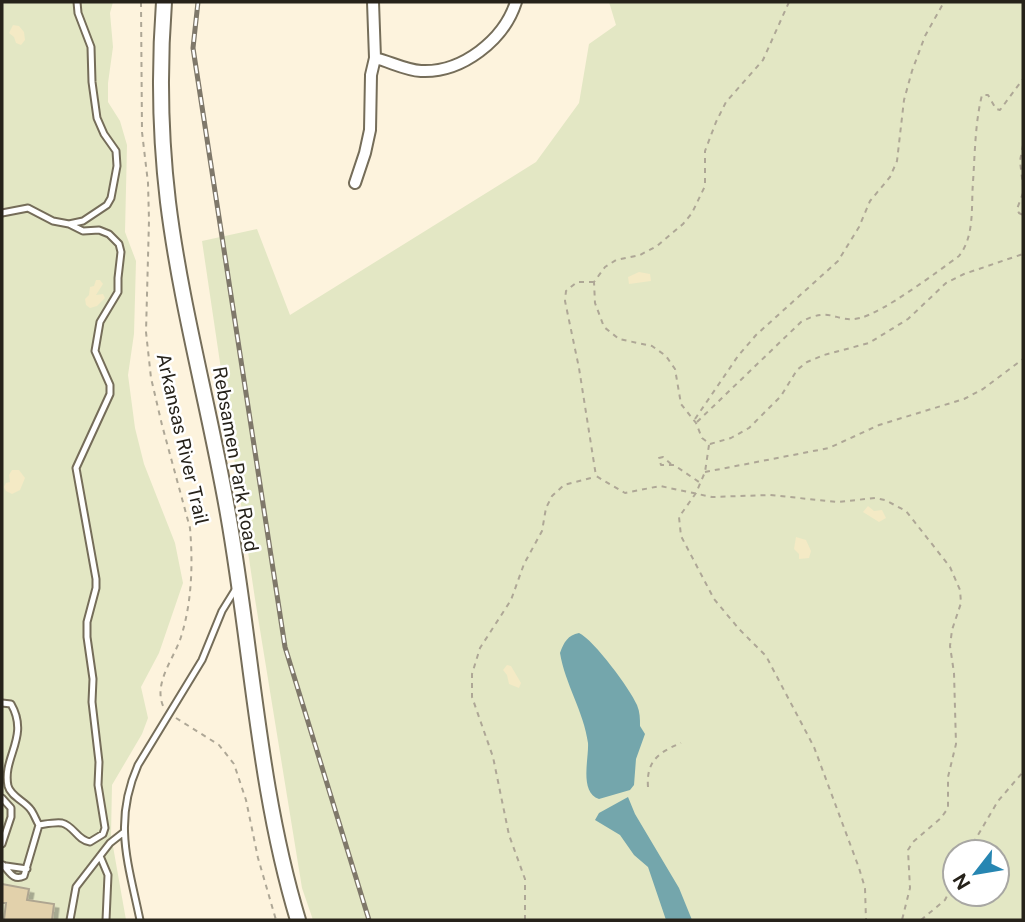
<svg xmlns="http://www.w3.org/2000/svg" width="1025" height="922" font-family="'Public Sans',sans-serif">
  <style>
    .green { fill: #e3e7c4; fill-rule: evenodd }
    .sand { fill: #f4eac5 }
    .water { fill: #74a6ac }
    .building { fill: #e2d1ab; stroke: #aea590; stroke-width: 2; filter: url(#shadow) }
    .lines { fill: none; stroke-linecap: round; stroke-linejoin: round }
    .service-casing { stroke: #756d59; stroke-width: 9 }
    .minor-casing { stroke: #756d59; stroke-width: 14 }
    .tertiary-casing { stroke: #756d59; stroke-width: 18 }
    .path { stroke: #aea796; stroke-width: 2; stroke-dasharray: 5 5; stroke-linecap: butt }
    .service { stroke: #fff; stroke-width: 5 }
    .minor { stroke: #fff; stroke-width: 10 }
    .tertiary { stroke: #fff; stroke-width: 14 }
    .rail-casing { stroke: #7f786a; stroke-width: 5 }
    .rail { stroke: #fff; stroke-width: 2.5; stroke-dasharray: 8; stroke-linecap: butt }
    .labels { text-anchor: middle; stroke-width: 5; stroke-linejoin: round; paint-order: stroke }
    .street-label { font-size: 19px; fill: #26221a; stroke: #fff }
  </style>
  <defs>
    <filter id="shadow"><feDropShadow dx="4.5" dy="4.5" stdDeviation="0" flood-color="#0004"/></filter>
  </defs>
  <rect width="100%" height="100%" fill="#fdf3dd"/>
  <path class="green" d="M2 2H113L110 13 113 47 108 83V102L120 121 127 145 125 232 136 261 134 334 128 375 135 428 144 464 175 543 183 583 159 653 141 687 148 718 142 734 112 785 111 835 126 920H2Z
    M609 2H1023V920H313L302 888 255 599 202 241 257 229 290 315 536 162 579 103 589 44 616 25ZM955 852H997V894H955Z"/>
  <path class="sand" d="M13 25 19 26 24 32 25 40 21 45 16 43 14 37 9 33Z
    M639 272 650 274 651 281 629 284 628 277Z
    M96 280H100L103 284 96 295 103 294 105 298 97 306 90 308 86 305 85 299 89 295 90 287 94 286Z
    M12 470H19L25 478 20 490 12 494 6 491 4 487 6 483 10 482 9 475Z
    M868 506 874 511 882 510 886 518 879 522 863 512Z
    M796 537 806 540 811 551 809 558 799 559V554L794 549Z
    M507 665 511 666 521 683 519 688 509 684 507 675 503 670Z"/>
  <path class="water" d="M579 633C594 640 630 689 637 705 640 712 640 719 640 726L645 734 636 759 634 785 630 790 599 799C579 792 589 759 588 743 584 712 565 684 560 653 564 642 568 635 579 633Z
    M628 797 635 814 679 888 692 920H666L648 867 634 855 620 835 595 820 599 813Z"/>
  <path class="building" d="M2 884 29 889 27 900 54 904 52 920H4L6 903H2Z"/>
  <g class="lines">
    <g class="service-casing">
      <path id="service" d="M2 213 28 208 53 221 69 224 83 231 99 230 109 234 119 244 121 252 118 278V292L100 322 95 351 110 385V394L76 468 96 579V588L87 622V637L93 679 92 702 99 762 98 785 105 828 103 834 90 842C77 840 74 826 62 823 55 822 46 824 39 825
        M69 224 83 221 107 205 111 198 117 166 116 151 104 134 97 118 92 82 91 47 78 13 77 2
        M2 703 11 704C30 737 2 757 8 786 11 797 25 801 31 810 34 814 36 820 39 825L24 876C13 881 10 872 3 865
        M2 798 11 808V817L2 844
        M100 856 108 875 106 920
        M6 866 27 869
        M70 920 76 887 110 843 124 832
        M140 920C128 862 113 822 138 765L202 660 222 611 235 590"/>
    </g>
    <g class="minor-casing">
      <path id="minor" d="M375 58C391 62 405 70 421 71 462 73 504 40 516 2
        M355 183 365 153 370 130 371 75 375 58 373 2"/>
    </g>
    <g class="tertiary-casing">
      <path id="tertiary" d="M164 2C159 69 160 135 168 202 181 307 210 410 228 514 252 649 258 788 298 920"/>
    </g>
    <path class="path" d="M141 2 142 132 148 183 149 220 146 332 151 378 162 425 190 528C193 564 192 602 181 637 174 659 152 684 164 708
      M789 2 763 60 726 102 716 122 705 151V186L692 213 683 224 657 246 640 255 616 260 605 267 594 282 595 303 604 327 619 339 652 346 666 356 675 369 681 404 696 423 702 438 710 444 731 438 749 428 781 396 797 370 807 362 824 355 869 343 908 319 946 283 964 274 1023 254
      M1023 145 1020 161 1023 186
      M1023 193 1017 209 1019 213 1023 215
      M594 282H577L566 291 565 301 579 368 596 476 625 493 660 486 712 497 770 495 838 502 875 498 885 500 906 511 950 567 960 590 961 603 952 630 950 646 954 673 956 744 948 777V808L941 818 913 842 908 850 910 888 902 920
      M695 419 738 356 756 335 838 261 859 227 870 201 890 177 897 161 904 100 912 71 925 36 944 2
      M697 422 801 322C832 305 835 324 860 318 884 312 937 272 959 256 975 236 971 206 973 182 975 153 975 123 982 95H988L996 109 1000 110 1023 79
      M709 445 705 472 696 493 679 517 681 536 714 599 739 629 766 656 814 747 859 868 865 888 866 920
      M671 464 663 457 659 458 661 465H674L699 482
      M705 472 829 448 879 425 964 399 983 389 1023 359
      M176 718 219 745 234 764 246 800 258 858 276 920
      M648 787C646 761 659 752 681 743
      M968 852 998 801 1023 772
      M525 920V879L509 835 493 757 472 697V674L480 648 511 600 524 564 542 531 546 508 552 496 564 485 595 477
      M921 920 945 900 955 880"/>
    <use href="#service" class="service"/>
    <use href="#minor" class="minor"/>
    <use href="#tertiary" class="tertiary"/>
    <g class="rail-casing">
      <path id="rail" d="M198 2 193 48 285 647 369 920"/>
    </g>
    <use href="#rail" class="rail"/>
  </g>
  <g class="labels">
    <g class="street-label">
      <text transform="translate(183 439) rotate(77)" y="7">Arkansas River Trail</text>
      <text transform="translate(236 459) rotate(80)" y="7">Rebsamen Park Road</text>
    </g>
  </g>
  <rect width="1025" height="922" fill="none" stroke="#26221a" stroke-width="7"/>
  <g transform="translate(976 873) rotate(239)"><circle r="33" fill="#ffffff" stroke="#a8a7a3" stroke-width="2"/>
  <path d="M0-5L12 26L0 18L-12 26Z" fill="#2786b2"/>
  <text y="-10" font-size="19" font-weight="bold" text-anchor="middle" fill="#26221a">N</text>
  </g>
</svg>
